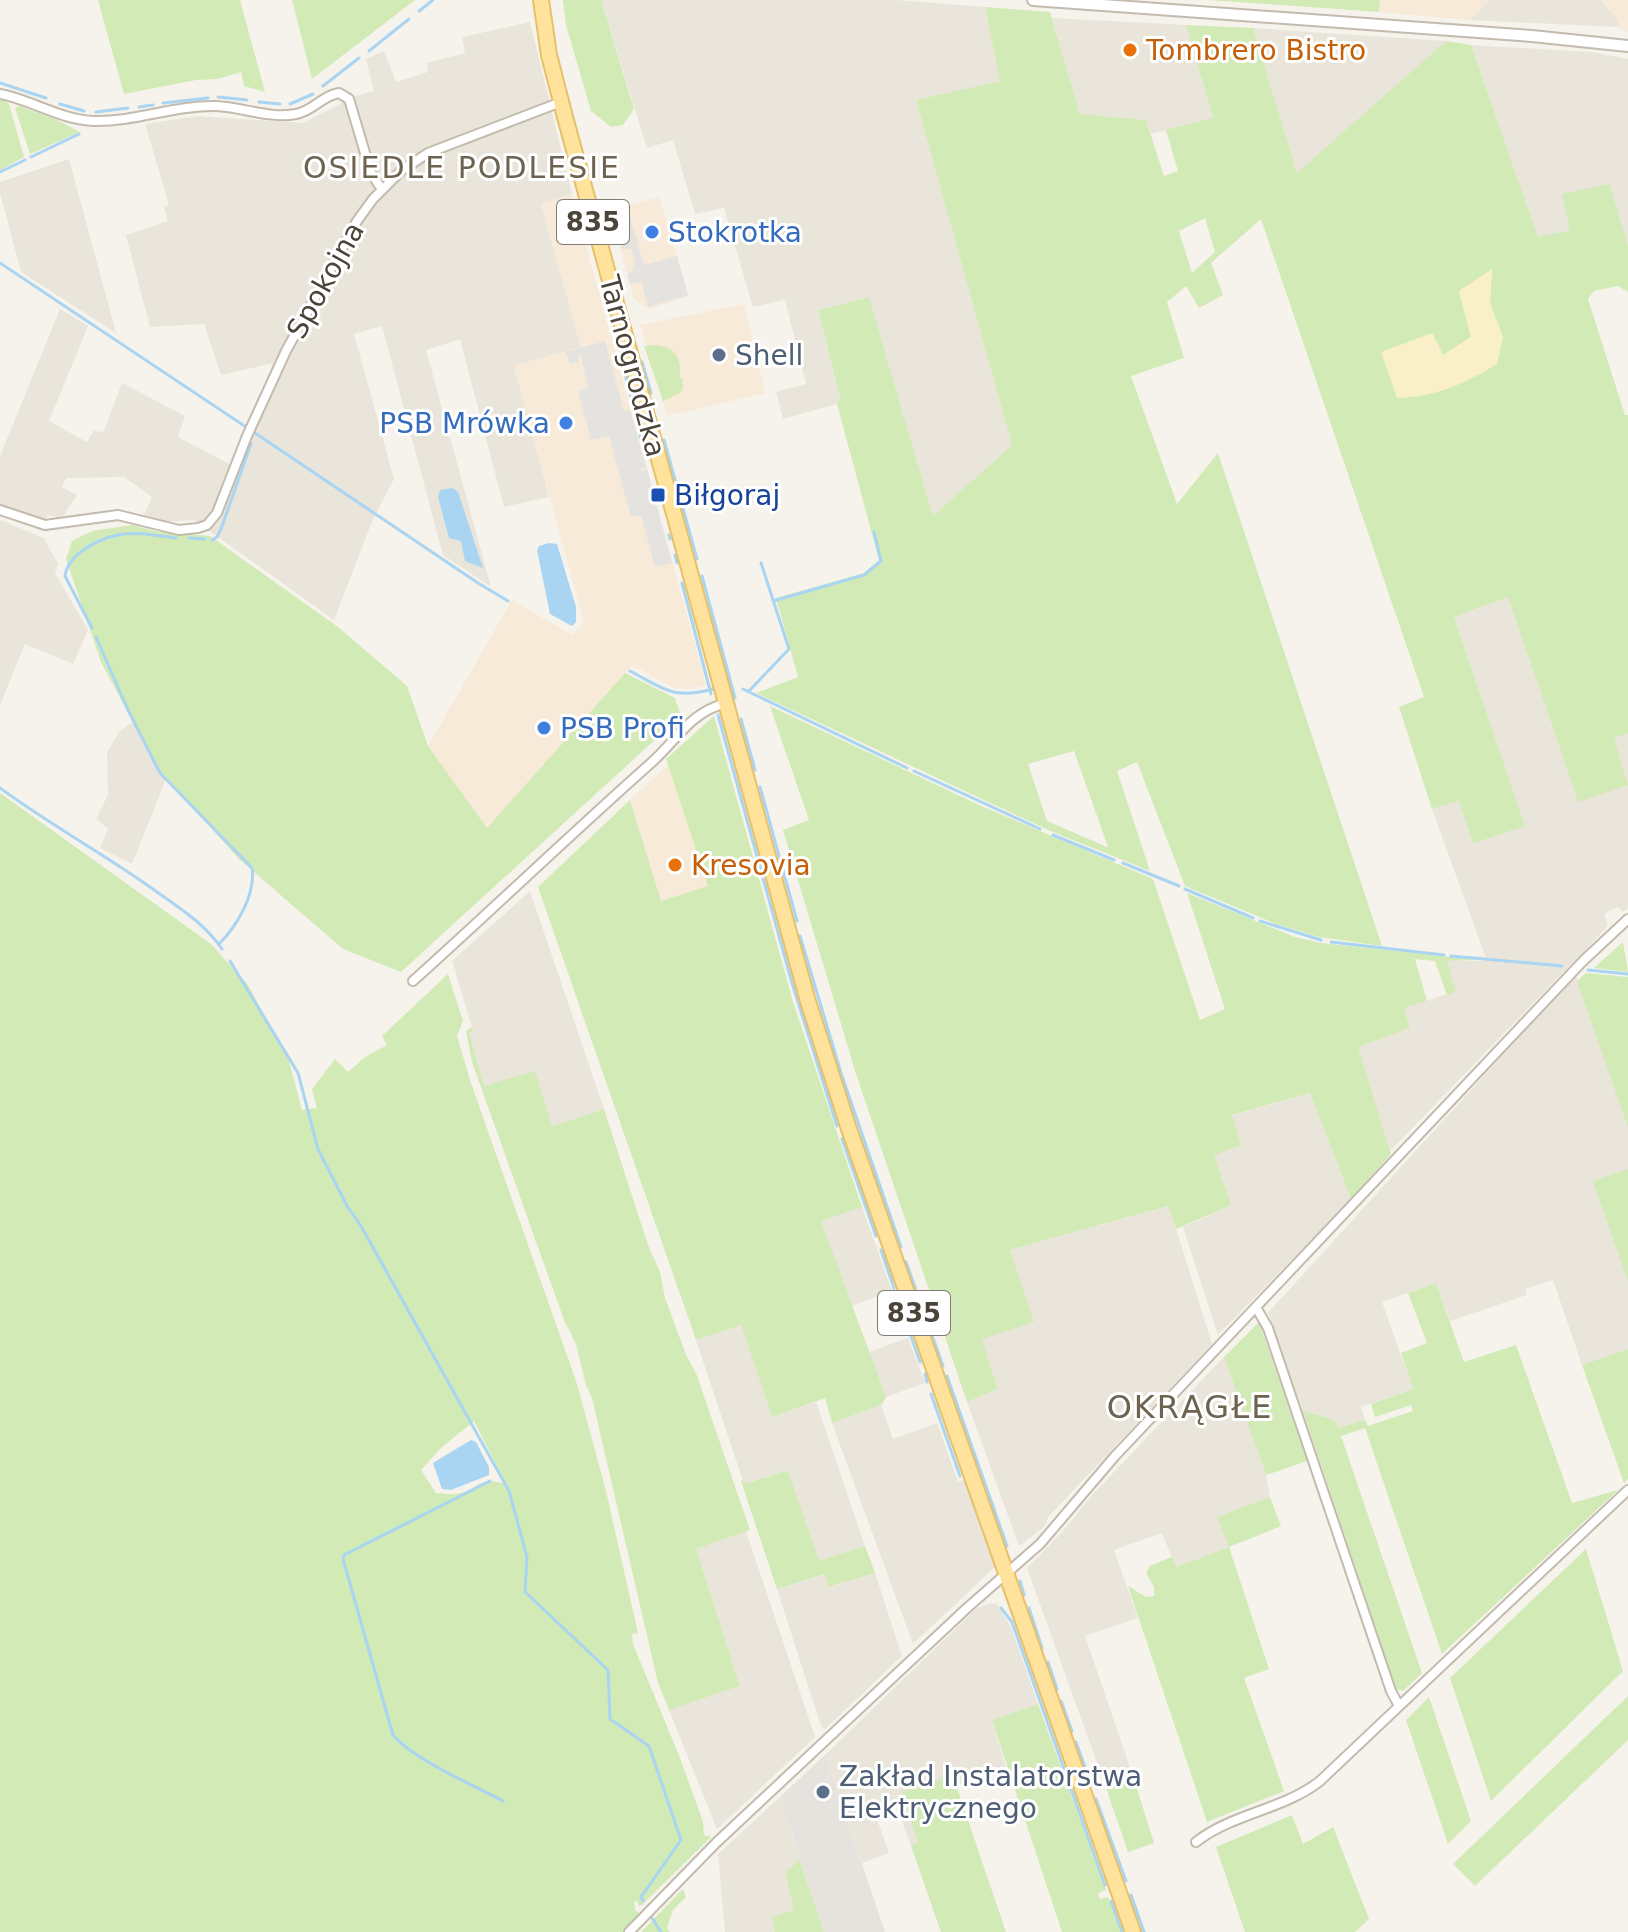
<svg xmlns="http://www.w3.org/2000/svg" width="1628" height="1932" font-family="'DejaVu Sans',sans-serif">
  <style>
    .residential { fill: #eae5da }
    .commercial { fill: #f7ead8 }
    .industrial { fill: #e6e2dd }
    .green { fill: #d2eab5; fill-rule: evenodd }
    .sand { fill: #f9efc9 }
    .parking { fill: #e5e3e0 }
    .water { fill: #a9d4f2 }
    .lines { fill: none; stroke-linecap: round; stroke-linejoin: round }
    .stream { stroke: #a9d4f2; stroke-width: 3 }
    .minor-casing { stroke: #c2bbae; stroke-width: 12 }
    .tertiary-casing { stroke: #c2bbae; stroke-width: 14 }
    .primary-casing { stroke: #e6c16a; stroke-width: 18 }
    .minor { stroke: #fff; stroke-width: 8 }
    .tertiary { stroke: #fff; stroke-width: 10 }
    .primary { stroke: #ffe39c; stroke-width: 14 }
    .food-dot { fill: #e8710a; stroke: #fff; stroke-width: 3 }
    .shop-dot { fill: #3f7fe0; stroke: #fff; stroke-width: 3 }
    .service-dot { fill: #5c6f8a; stroke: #fff; stroke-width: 3 }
    .transit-dot { fill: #1a4fb4; stroke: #fff; stroke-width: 3 }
    .labels { text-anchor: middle; stroke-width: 6; stroke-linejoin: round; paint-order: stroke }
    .shield { fill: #fff; stroke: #817c74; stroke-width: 2 }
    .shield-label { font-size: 26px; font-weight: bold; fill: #4b4439 }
    .food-label { font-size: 28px; fill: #c56008; stroke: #fff; text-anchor: start }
    .shop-label { font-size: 28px; fill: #366cbe; stroke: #fff; text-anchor: start }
    .street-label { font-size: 28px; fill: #4b4439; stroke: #fff }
    .service-label { font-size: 28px; fill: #4e5e75; stroke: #fff; text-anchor: start }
    .transit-label { font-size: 28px; fill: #164399; stroke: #fff; text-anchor: start }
    .neighbourhood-label { font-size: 30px; letter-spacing: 2px; fill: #6e6250; stroke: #fff }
    .quarter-label { font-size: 32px; letter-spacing: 2px; fill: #6e6250; stroke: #fff }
  </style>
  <rect width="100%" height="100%" fill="#f6f3ec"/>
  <path class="residential" d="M601 0H896L985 7 1001 81 916 100 1012 445 933 516 869 297 818 310 840 400 837 404 783 419 776 392 806 384 785 300 753 307 724 208 695 214 673 140 647 148Z
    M1489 0H1600L1619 20 1617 27 1470 20Z
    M1052 18 1186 25 1213 119 1151 134 1146 120 1080 114Z
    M530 22 572 194 541 204 581 347 514 366 549 497 504 507 460 339 426 350 491 587 443 555 382 326 354 334 394 479 373 519 334 620 194 520 161 522 143 517 152 497 124 477 66 478 62 487 77 495 62 518 48 515 43 522 0 504V456L60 309 88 326 49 421 87 442 94 430 103 433 122 383 185 416 178 437 231 465 273 363 221 375 204 324 150 327 126 235 168 221 164 207 169 205 145 124 197 116 303 123 355 96 374 91 366 59 384 51 396 82 428 72 427 63 465 53 462 37Z
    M1253 28 1446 41 1297 174Z
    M1471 45 1591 52 1628 59V245L1608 184 1570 230 1538 237Z
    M69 159 116 333 21 272 0 193V182Z
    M0 520 44 538 58 564 55 573 88 630 73 664 25 644 0 705Z
    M1508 597 1578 802 1613 737 1628 733V908L1623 912 1618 907 1604 914 1608 926 1390 1151 1357 1047 1410 1028 1404 1008 1456 991 1447 961H1487L1432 809 1459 801 1525 826 1454 617Z
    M133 722 158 770 166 779 132 864 100 848 108 829 96 819 108 795 107 753 119 732Z
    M530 891 604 1109 552 1126 484 1086 468 1032 473 1031 452 961Z
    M1576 975 1628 1128V1169L1594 1181 1628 1282V1349L1582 1365 1553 1280 1525 1289 1527 1295 1450 1321 1436 1283 1382 1302 1413 1389 1361 1407 1365 1420 1337 1428 1335 1420 1303 1411 1268 1313Z
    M1310 1093 1351 1199 1218 1335 1183 1227 1231 1205 1214 1155 1231 1116Z
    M1169 1206 1212 1344 1049 1516 1044 1527 1019 1546 967 1402 998 1389 982 1339 1010 1250Z
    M862 1207 892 1291 851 1306 821 1221Z
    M741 1325 772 1416 816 1402 865 1546 819 1562 788 1470 744 1484 696 1340Z
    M908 1338 925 1383 886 1397 869 1352Z
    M1224 1357 1266 1475 1270 1497 1218 1517 1229 1547 1176 1567 1162 1533 1114 1550 1138 1618 1085 1636 1133 1776 1105 1785 1027 1568 1063 1531 1093 1494Z
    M881 1405 893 1439 937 1423 958 1482 965 1480 996 1566 913 1644 832 1423Z
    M746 1531 815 1737 717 1829 669 1710 740 1686 696 1549Z
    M875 1573 902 1656 825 1729 821 1726 777 1589 825 1574 830 1587Z
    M991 1603 997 1604 1011 1627 1038 1704 992 1720 1006 1767 956 1785 951 1775 919 1843 911 1846 894 1800 873 1808 889 1853 862 1863 825 1755 977 1608Z
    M780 1797 800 1860 785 1873 794 1910 772 1917 775 1932H725L718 1854Z"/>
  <path class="commercial" d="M1380 0H1489L1470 20 1379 12Z
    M1600 0H1628V32L1617 27 1619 20Z
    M572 194 706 685 686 689 672 687 632 665 487 829 428 746 512 600 572 635 584 623 514 366 581 347 541 203Z
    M659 197 689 296 649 309 634 299 610 211Z
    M744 304 765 393 667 416 640 325Z
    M668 765 709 886 661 901 630 800Z"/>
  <path class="industrial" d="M825 1755 885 1932H824L780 1797Z"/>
  <path class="green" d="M98 0H240L265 92 244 86 241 72 218 79 196 80 124 94Z
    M292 0H415L312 79Z
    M563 0H601L634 109 623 125 611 127 591 111 566 25Z
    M1208 0H1380L1379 12Z
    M985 7 1050 12 1080 114 1146 120 1164 176 1178 171 1166 130 1213 118 1186 25 1253 28 1297 173 1446 41 1471 45 1538 237 1570 230 1562 194 1609 184 1628 245V292L1618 286 1594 291 1588 299 1625 415H1628V733L1614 738 1628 785 1578 802 1508 597 1454 617 1525 826 1473 843 1459 801 1432 809 1399 707 1424 697 1261 219 1211 263 1223 295 1199 308 1186 286 1167 302 1184 358 1131 376 1177 504 1218 453 1382 946 1319 937 1276 924 1185 886 1137 762 1117 771 1150 871 1048 830 756 693 798 677 776 598 864 573 879 560 837 404 840 399 818 310 869 297 933 516 1012 445 916 100 1000 81ZM1205 218 1215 252 1192 273 1179 231ZM1492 270 1490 304 1503 337 1397 397 1432 333 1443 356 1471 337 1459 291ZM1074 751 1108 847H1107L1047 821 1028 764Z
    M0 98 9 104 24 157 0 170Z
    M19 106 55 119 80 132 30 154 15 108Z
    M654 345C676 346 683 360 679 378H682L683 387 680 393 663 401 644 346Z
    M132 525 159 532 210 536 338 627 407 686 428 746 487 828 625 673 675 698 681 716 401 972 343 949 240 860 158 770 101 662 66 559 72 541 92 531Z
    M770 706 979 805 1153 879 1200 1020 1225 1009 1187 893 1295 937 1321 943 1479 960 1447 961 1456 991 1447 995 1435 961 1415 959 1427 1001 1404 1008 1410 1028 1358 1047 1391 1154 1351 1199 1310 1093 1232 1115 1241 1145 1214 1155 1231 1205 1176 1229 1168 1206 1010 1250 1034 1322 982 1339 998 1389 967 1402 856 1074 783 830 809 820Z
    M714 716 793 1002 862 1207 821 1221 886 1397 881 1405 832 1423 825 1398 772 1417 741 1325 696 1340 538 887 630 800 661 901 708 886 666 759Z
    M0 793 211 944 248 985 289 1061 302 1110 317 1108 312 1089 335 1059 348 1072 365 1057 387 1045 382 1036 448 974 463 1021 457 1036 470 1080 577 1384 606 1491 638 1633 632 1634 633 1644 680 1758 703 1822 704 1835 711 1837 642 1905 639 1906 637 1901 634 1902 635 1910 639 1913 625 1932H0ZM474 1421 506 1484C477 1475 479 1490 456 1494 450 1495 441 1493 436 1493L421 1470 440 1449Z
    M1623 942 1628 972 1594 968Z
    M1586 973 1628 977V1128L1577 981Z
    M472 1027 473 1031 469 1033 484 1086 535 1071 552 1126 604 1109 648 1245 660 1272 665 1298 686 1355 696 1373 750 1530 696 1549 740 1686 669 1710 658 1683 592 1398 586 1385 576 1344 564 1320 472 1062 466 1031Z
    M1628 1169V1282L1593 1181Z
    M1436 1283 1464 1362 1516 1345 1572 1503 1618 1490 1442 1654 1365 1428 1341 1436 1422 1673 1403 1691 1396 1689 1303 1411 1335 1420 1338 1428 1365 1420 1368 1426 1413 1411 1411 1405 1375 1417 1371 1404 1413 1389 1401 1353 1427 1343 1408 1293Z
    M1259 1322 1307 1461 1266 1475 1224 1357Z
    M1628 1349V1479L1624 1483 1582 1365Z
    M788 1470 819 1561 865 1546 875 1573 829 1587 824 1574 777 1589 741 1481 743 1480 745 1484Z
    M1270 1497 1281 1526 1229 1547 1269 1669 1244 1678 1284 1791 1207 1822 1128 1586 1146 1597 1154 1596V1587L1146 1573 1150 1566 1172 1557 1176 1567 1229 1547 1217 1517Z
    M1586 1549 1623 1671 1491 1801 1450 1678Z
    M1628 1696V1740L1475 1886 1453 1864Z
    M1429 1697 1471 1821 1448 1844 1406 1720Z
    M1038 1704 1106 1890 1098 1893 1100 1899 1108 1897 1121 1932H1062L992 1720Z
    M952 1775 956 1785 1006 1932H941L911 1846 918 1843 902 1792Z
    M1133 1776 1154 1843 1128 1852 1105 1785Z
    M1292 1815 1303 1844 1333 1827 1369 1919 1355 1932H1245L1216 1847Z
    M800 1860 824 1932H775L772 1917 794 1910 785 1872Z
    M683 1889 686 1897 673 1910 667 1928 670 1932H641Z"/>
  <path class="sand" d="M1492 269 1490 304 1503 337 1497 364C1464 384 1436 397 1397 398L1381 352 1432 333 1443 355 1471 337 1459 291Z"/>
  <path class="parking" d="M628 210 644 265 677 256 688 295 648 307 642 284 644 282 630 284 627 275 632 272 635 262 631 248 623 250 617 228 624 225 618 213Z
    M605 341 624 411 630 410 646 466 640 469 641 471 647 469 672 563 655 567 641 515 631 517 609 436 591 440 578 391 588 388 581 355 578 356 579 362 570 364 566 352Z"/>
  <path class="water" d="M453 488 458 492 483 568 465 561 461 541 449 538 438 497 440 490Z
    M549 543 557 544 576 607V622L572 626 550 614 537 550 539 546Z
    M471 1440 476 1442 489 1467V1475L451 1490 442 1489 433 1463Z"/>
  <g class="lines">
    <path class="stream" d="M419 11 433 0
      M369 51 409 19
      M0 83 46 98
      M323 86 359 58
      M218 97 247 100
      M259 102 280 104
      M163 103 208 98
      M60 104 84 111
      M290 104 313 94
      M139 107 153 105
      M96 112 128 108
      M31 157 79 134
      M0 172 25 160
      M0 263 246 427
      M642 362 651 393
      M623 366 632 401
      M637 424 642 443
      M660 427 661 428
      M255 433 478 583 508 601
      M664 440 697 559
      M669 535 670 539
      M189 538 205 539
      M212 540 217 537 221 529 251 444
      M675 555 677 563
      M702 576 735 698
      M682 583 711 694
      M773 601 864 575 881 561 874 532
      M92 628 65 576C68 554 98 539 118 535 137 531 158 536 176 538
      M96 637 128 710 160 773 252 868C256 894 237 926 219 944
      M630 671C664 689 673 700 713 689
      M743 689 907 768
      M749 691 789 649 761 563
      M718 715 792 983 837 1126
      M741 719 755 770
      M914 771 1040 829
      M760 787 797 921
      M0 788C50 825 106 855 157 892 181 909 205 924 222 949
      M1053 835 1114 860
      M1123 863 1179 886
      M1185 889 1253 918
      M1260 921 1321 940
      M800 936 841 1073 901 1247
      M1331 942 1444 955
      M1451 956 1562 966
      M230 961 298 1073 318 1149 347 1206 361 1226 509 1491 527 1557 525 1592 608 1670 610 1719 649 1746 681 1840 641 1897 643 1901
      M1588 970 1628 974
      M842 1139 876 1236
      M881 1250 894 1288
      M906 1262 943 1366
      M899 1302 920 1362
      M925 1374 927 1382
      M947 1376 1007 1546
      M931 1394 960 1476
      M490 1481 344 1555 343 1559 393 1735C413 1759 473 1785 503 1801
      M1020 1581 1024 1595
      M1001 1608 1012 1622 1105 1885
      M1029 1608 1042 1648
      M1048 1662 1057 1689
      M1061 1701 1072 1731
      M1076 1742 1091 1784
      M1096 1799 1126 1881
      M1131 1895 1144 1932
      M1111 1901 1122 1932
      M652 1918 661 1932"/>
    <g class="minor-casing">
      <path id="minor" d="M0 94C32 100 61 120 94 121 135 122 176 105 216 106 242 107 270 119 296 114 313 111 323 95 339 93L349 99 371 173 381 188
        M0 510 45 525 118 515 179 530 198 528 207 525 217 513 247 436 286 351 357 221 373 199 401 171 428 153 561 102
        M413 981C493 909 571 834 651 763 678 739 689 713 726 703
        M1257 1309 1268 1328 1391 1691 1399 1706
        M1196 1842C1233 1813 1283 1810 1320 1781L1628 1490
        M629 1932 717 1842 967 1608 1040 1544 1115 1456 1583 961 1628 919"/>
    </g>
    <g class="tertiary-casing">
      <path id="tertiary" d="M1033 0 1532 36 1628 46"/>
    </g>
    <g class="primary-casing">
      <path id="primary" d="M541 0 549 55 565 117 807 998 849 1129 1133 1932"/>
    </g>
    <use href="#minor" class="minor"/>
    <use href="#tertiary" class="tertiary"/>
    <use href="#primary" class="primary"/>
  </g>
  <g class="food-dot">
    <circle cx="1130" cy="50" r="8"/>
    <circle cx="675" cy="865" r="8"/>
  </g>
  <g class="shop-dot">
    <circle cx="652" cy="232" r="8"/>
    <circle cx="566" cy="423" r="8"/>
    <circle cx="544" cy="728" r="8"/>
  </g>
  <g class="service-dot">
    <circle cx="719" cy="355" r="8"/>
    <circle cx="823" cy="1792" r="8"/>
  </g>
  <rect class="transit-dot" x="650" y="487" width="16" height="16" rx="4"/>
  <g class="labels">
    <g class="shield">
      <rect x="557" y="200" width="72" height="44" rx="6"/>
      <rect x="878" y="1291" width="72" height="44" rx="6"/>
    </g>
    <g class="shield-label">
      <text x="593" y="231">835</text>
      <text x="914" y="1322">835</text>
    </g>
    <g class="food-label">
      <text x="1146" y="60">Tombrero Bistro</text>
      <text x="691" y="875">Kresovia</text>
    </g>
    <g class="shop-label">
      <text x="668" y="242">Stokrotka</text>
      <text x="550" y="433" text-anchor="end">PSB Mrówka</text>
      <text x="560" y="738">PSB Profi</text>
    </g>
    <g class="street-label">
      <text transform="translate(325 280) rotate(-61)" y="10">Spokojna</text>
      <text transform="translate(633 366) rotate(75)" y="10">Tarnogrodzka</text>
    </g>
    <g class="service-label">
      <text x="735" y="365">Shell</text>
      <text x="839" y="1786">Zakład Instalatorstwa<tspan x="839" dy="32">Elektrycznego</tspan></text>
    </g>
    <g class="transit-label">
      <text x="674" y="505">Biłgoraj</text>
    </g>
    <g class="neighbourhood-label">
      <text x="462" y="178">OSIEDLE PODLESIE</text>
    </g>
    <g class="quarter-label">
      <text x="1190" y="1418">OKRĄGŁE</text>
    </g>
  </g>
</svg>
